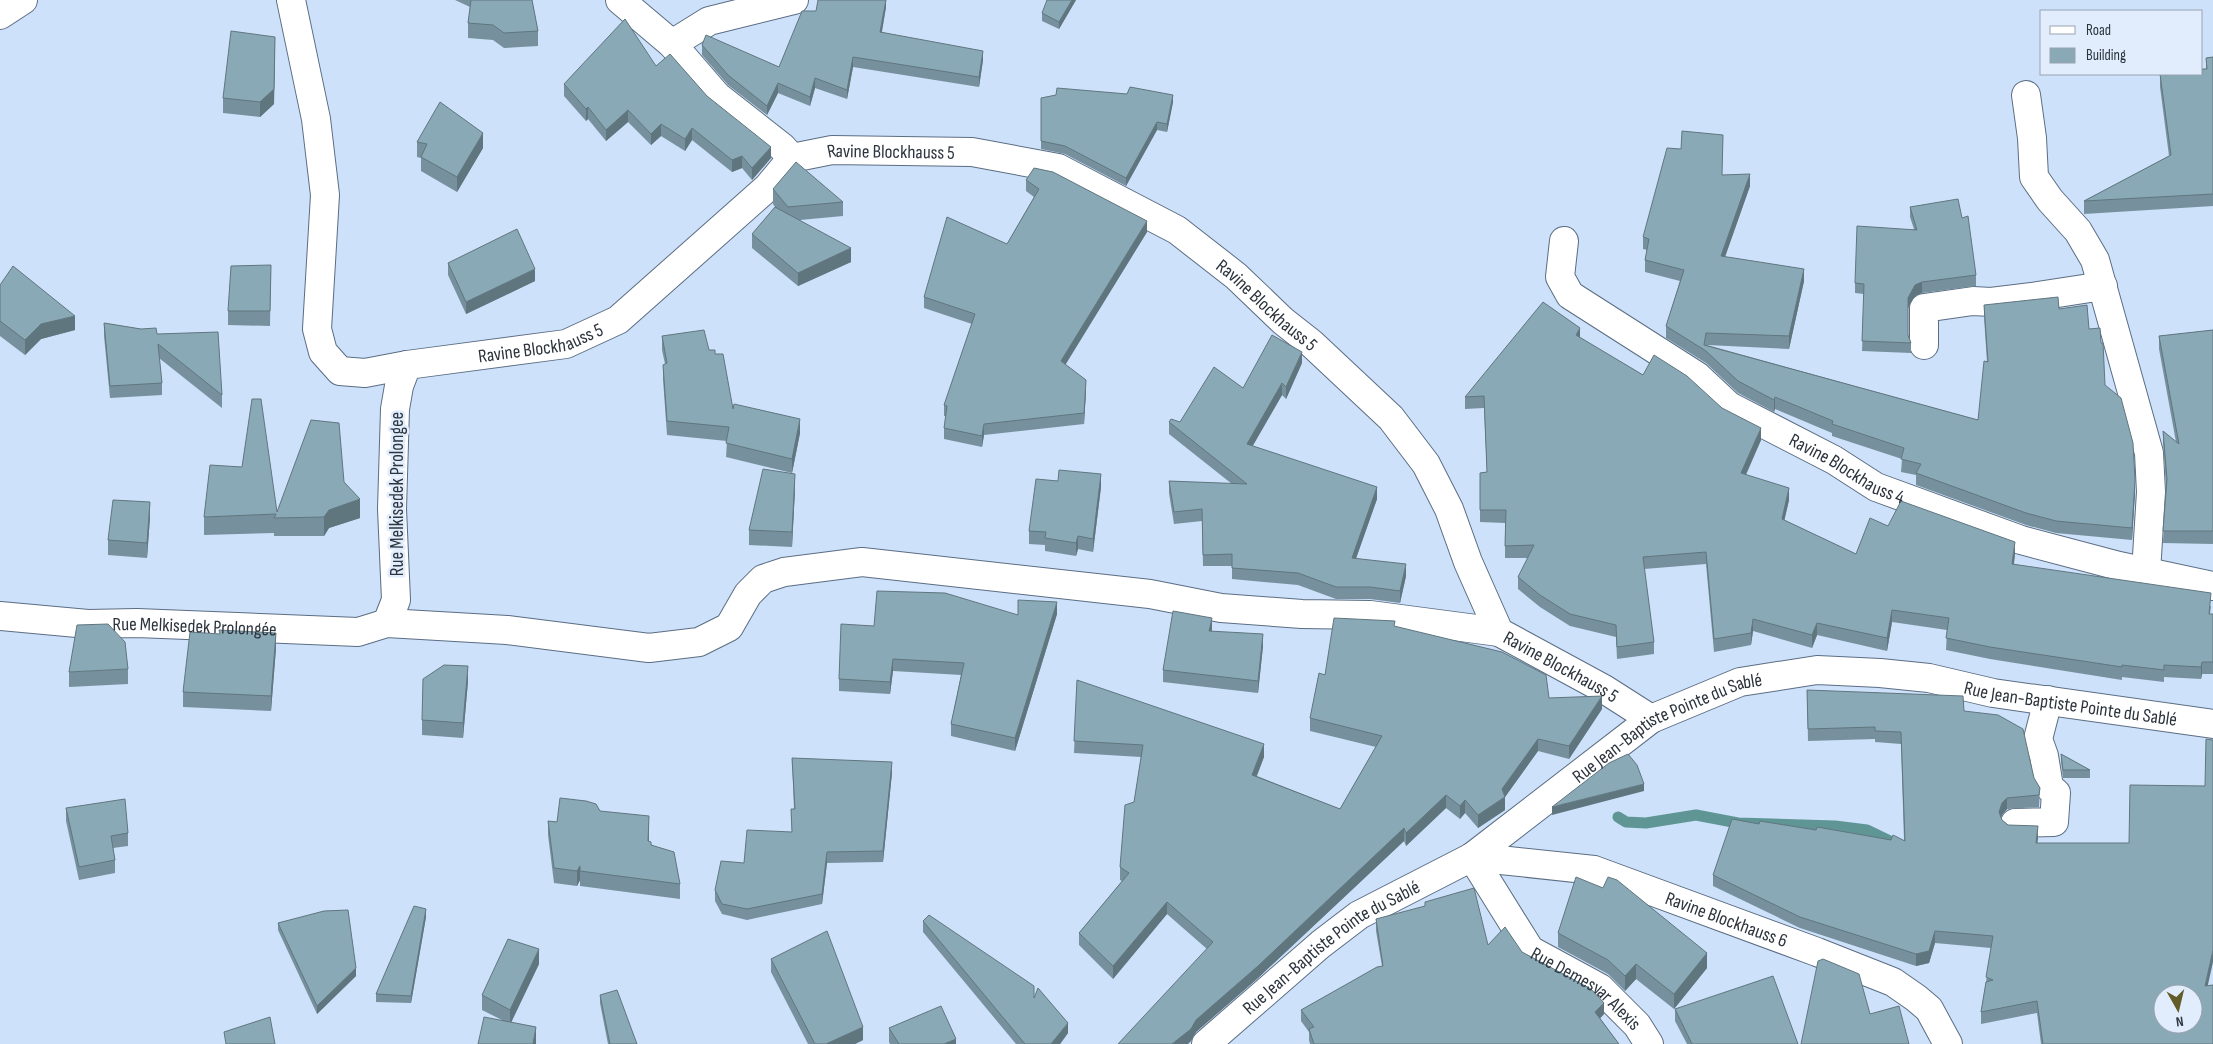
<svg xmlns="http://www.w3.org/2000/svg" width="2213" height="1044" font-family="'Sofia Sans Condensed',sans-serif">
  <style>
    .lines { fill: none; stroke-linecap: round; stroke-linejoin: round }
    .stream { stroke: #5f9695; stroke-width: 11 }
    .minor-casing { stroke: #5b6d83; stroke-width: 30 }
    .minor { stroke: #fff; stroke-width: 28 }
    .wall { fill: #76919d }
    .shaded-wall { fill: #60767f }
    .building { fill: #89a9b6; stroke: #60767f; fill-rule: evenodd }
    .labels { text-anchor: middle; stroke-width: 5; stroke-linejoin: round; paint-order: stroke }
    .street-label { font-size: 19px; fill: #2c343d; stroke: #e1edfc }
  </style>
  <rect width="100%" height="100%" fill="#cde1fa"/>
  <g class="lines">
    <path class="stream" d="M1618 817 1626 822 1646 823 1696 815 1738 823 1835 826 1867 830 1900 846"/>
    <g class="minor-casing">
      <g id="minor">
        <path id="s1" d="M291 0 316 119 325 195 317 329 323 352 340 371 365 373 407 365 566 344 618 320 768 187 792 158 832 150 972 152 1058 168 1177 230 1236 276 1283 321 1311 343 1391 418 1426 464 1449 509 1468 562 1499 632 1604 689 1651 719"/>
        <path d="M620 0 672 44 717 96 782 147 792 158"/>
        <path d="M0 15 23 0"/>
        <path d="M672 44 709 21 794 0"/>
        <path d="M2026 95 2032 138 2034 177 2050 200 2078 231 2095 260 2149 453 2151 492 2146 572"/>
        <path id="s2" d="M1564 241 1560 277 1570 295 1697 376 1729 406 1834 460 1876 487 2021 540 2119 566 2213 586"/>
        <path d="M1924 345V308L1973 301 1991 302 2032 297 2103 286"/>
        <path id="s3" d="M0 616 88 624 137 623 358 632 387 623 507 630 649 648 699 642 729 627 748 594 763 579 784 572 862 562 1150 594 1221 608 1302 614 1370 615 1499 632"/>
        <path d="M387 623 396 600 392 509 395 409 399 386 407 365"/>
        <path d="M2015 823 2054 822 2056 793 2049 787 2044 756 2038 739 2048 700"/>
        <path id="s4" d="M1472 857 1594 870 1817 952 1893 982 1916 998 1929 1009 1948 1044"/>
        <path id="s5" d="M1472 857 1530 950 1600 988 1637 1025 1649 1044"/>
        <path id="s6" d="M1206 1044 1321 944 1359 915 1472 857 1651 719 1740 682 1817 670 1880 673 1929 678 1993 693 2213 724"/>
      </g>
    </g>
    <use href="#minor" class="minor"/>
  </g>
  <path class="wall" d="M455 0H532L538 31V46L504 48 493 40 468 38V23L470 7Z
    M886 0V7L882 32 983 60 979 87 853 67 847 99 815 88 810 106 778 93 767 115 728 85 702 55V45L779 67 816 11Z
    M1076 0 1059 29 1042 21V13Z
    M275 52 274 104 260 117 223 113V98Z
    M2213 57V206L2084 214V201L2169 156 2160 87V74L2206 69V58Z
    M656 66 707 96 771 158 752 180 742 168 732 172 692 140 685 151 661 136 651 145 628 122 606 141 588 119 586 121 564 96V84Z
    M1041 98 1173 102 1167 132 1157 130 1126 186 1065 154 1041 149Z
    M417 142 483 148 457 192 421 171V158L417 157Z
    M1722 175 1750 186 1725 257 1804 281 1789 349 1707 345 1978 420 1987 362 1984 317V305L2059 309 2089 329 2135 492 2132 540 2056 533 2026 525 1916 485V475L1901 472 1902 459 1832 436V433L1775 409 1774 412 1738 393 1706 363 1666 338V326L1680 281 1645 272V260L1647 250 1643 249V237Z
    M1026 180 1147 232 1065 364 1086 391 1084 424 984 435 982 447 944 439V428L946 416H944V405L972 324 924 308V297L1007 244 1034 197 1026 191Z
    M773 189 843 202V216L800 220 851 262 798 286 752 248V234L775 207 773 204Z
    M1910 207 1962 218 1976 275V286L1922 293 1915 296 1908 308V335L1911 343V353L1862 351 1864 294 1855 293V283L1914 229 1910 217Z
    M448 263 535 281 466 314 448 275Z
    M271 265 270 326 228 325V311Z
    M0 285 75 330 41 339 25 355 0 336Z
    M104 323 141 329 157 334 222 395V408L159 358 162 383V395L110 398 104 336Z
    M2213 330V544L2163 543 2166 486 2163 443V431L2176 442 2159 349V336Z
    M662 336 709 350 715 354 733 409 800 433 792 473 726 457 727 441 667 435 663 379V365L665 364 662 350Z
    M1580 338 1643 375 1722 408 1761 440 1746 475 1789 500 1784 520 1856 554 1888 526 2015 554 2014 564 2211 606 2210 614H2213V674H2202L2201 679 2164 677V682L2122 677V680L1990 659 1946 650 1947 630 1892 622 1887 651 1817 635 1812 648 1753 631 1751 645 1714 652 1706 564 1644 569 1654 642V654L1617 659 1616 637 1570 626 1540 607 1518 589V577L1528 558H1505V523L1480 522V473L1487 472 1484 408 1465 409V397Z
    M1302 363 1286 399 1282 395 1252 446 1377 499 1356 558 1406 576 1400 603 1370 599H1336L1298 585 1232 579V566H1203L1202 521 1174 524 1169 493V481L1232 484 1169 434V422H1180L1243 388Z
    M344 482 360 518 329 528 324 536H274V533L204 535V517L277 512Z
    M1101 487 1093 552 1078 549 1076 556 1045 551V545L1029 544V531Z
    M795 489 792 547 749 545V530Z
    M150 517 147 558 108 555V540Z
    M1057 614 1015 751 951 736V724L961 675 893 671 890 694 839 691V679L874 626 1018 615Z
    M1395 627 1549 698 1602 709 1569 759 1538 751 1505 797V810L1478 828 1465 813 1460 819 1446 808 1406 846 1404 841 1258 978 1196 1032 1191 1041 1207 949 1167 914 1113 979 1079 945V933L1122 881 1120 880V867L1134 802 1141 757 1074 753 1077 680 1264 757 1257 776 1340 809 1376 747 1310 731V718L1325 675Z
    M1212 630V631L1263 646 1258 693 1163 682V670Z
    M276 648 271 711 183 707V692Z
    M128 669V684L69 687V672Z
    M468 681 463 738 422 735V720Z
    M1807 690 1964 711 2034 778 2040 788 2039 807 2007 809 2002 815 2001 817 2002 820 2008 825 2038 838 2037 843 2208 986 2213 1044H2041L2037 1013 1981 1024V1012L1986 982 1991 948 1935 943 1929 963 1916 966 1800 928 1713 886V875L1759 824 1891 840H1904L1901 744 1875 742V739L1808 741Z
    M2061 754 2090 770V778H2063L2061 762Z
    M792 758 892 773 883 862 827 863 822 904 747 920 722 914 715 901V890L792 832 791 809H794Z
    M66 808 128 833V846L113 848 115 860V873L79 880 66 821Z
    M600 811 649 831V841L680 884V899L580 886V880L577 886 554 883 548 835V821L557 822Z
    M426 917 411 1003 376 1002V994Z
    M1376 919 1522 952 1604 1014 1600 1018 1619 1044H1310L1309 1040V1032L1301 1021V1010L1382 966 1376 931Z
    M923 921 1034 997 1068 1033 1060 1044H1016L923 932Z
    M278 923 356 976 317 1014 278 930Z
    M1558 933 1707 968 1674 1009 1636 979 1625 991 1608 974 1558 947Z
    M771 959 863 1040 855 1044H808L771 972Z
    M539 964 511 1022 536 1040V1044H478L502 1020 482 1010V995Z
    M600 995 637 1044H608L600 1003Z
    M1675 1009 1798 1044H1687L1675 1021Z
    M889 1028 956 1044H890L889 1042Z"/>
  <path class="shaded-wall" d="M886 0V7L880 41V32Z
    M1072 0H1076L1059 29V22Z
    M275 37 274 104 260 117V102Z
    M983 51V60L979 87V77Z
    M853 57V67L847 99V90Z
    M815 78V88L810 106V97Z
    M778 83V93L767 115V106Z
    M1173 95V102L1167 132V124Z
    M588 107V119L586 121V109Z
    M628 110V122L606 141V130Z
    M1157 122V130L1126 186V178Z
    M661 124V136L651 145V134Z
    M692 128V140L685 151V139Z
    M483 133V148L457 192V177Z
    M771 147V158L752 180V168Z
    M742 156V168L732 172V160Z
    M1750 174V186L1721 268V256Z
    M1147 221V232L1061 372V361Z
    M851 248V262L798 286V273Z
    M535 269V281L466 314V302Z
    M1804 269V281L1789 349V336Z
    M1922 282V293L1915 296 1908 308V298L1915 285Z
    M75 316V330L41 339 25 355V340L41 324Z
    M1580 328V340L1576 335Z
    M1302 352V363L1286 399V387Z
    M1086 380V391L1084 424V413Z
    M1282 383V395L1247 456V444Z
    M1775 397V409L1774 412V400Z
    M800 419V433L792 473V459Z
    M984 424V435L982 447V436Z
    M1761 428V440L1741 485V473Z
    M795 474V489L792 547V532Z
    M1101 474V487L1093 552V539Z
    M2135 480V492L2132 540V528Z
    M1377 487V499L1352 570V558Z
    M1789 488V500L1782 531V519Z
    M360 499V518L329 528 324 536V517L329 510Z
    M150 502V517L147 558V543Z
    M1078 536V549L1076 556V543Z
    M2015 542V554L2012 576V564Z
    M1406 564V576L1400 603V591Z
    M1057 602V614L1015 751V738Z
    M1892 610V622L1887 651V638Z
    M1212 618V630L1209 643V631Z
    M1753 619V631L1751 645V633Z
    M1817 623V635L1812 648V635Z
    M276 633V648L271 711V696Z
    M1263 634V646L1258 693V681Z
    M893 659V671L890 694V682Z
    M2202 662V674L2201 679V667Z
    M468 666V681L463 738V723Z
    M1602 696V709L1569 759V746Z
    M1538 739V751L1505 797V810L1478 828V815L1502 789Z
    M1264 744V757L1252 787V775Z
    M892 762V773L883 862V851Z
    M1644 784V791L1552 815V807Z
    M1446 795V808L1406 846V833Z
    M2007 798V809L2002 815 1999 824V812L2002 803Z
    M1465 800V813L1460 819V806Z
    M649 816V831L648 856V841Z
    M2038 826V838L2036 855V843Z
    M1404 828V841L1258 978 1196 1032 1191 1041 1188 1044H1172L1196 1020Z
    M827 852V863L822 904V894Z
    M580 866V880L577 886V871Z
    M1167 902V914L1113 979V966Z
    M426 909V917L411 1003V996Z
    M1935 931V943L1929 963 1916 966V954Z
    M539 949V964L510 1025V1010Z
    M2213 950V962L2205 998V986Z
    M1707 953V968L1674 1009V994Z
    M1636 964V979L1625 991V976Z
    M356 968V976L317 1014V1006Z
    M1604 1003V1014L1595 1024V1012Z
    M1068 1023V1033L1060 1044H1051Z
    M536 1027V1044H533Z
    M863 1027V1040L855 1044H826Z
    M956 1039V1044H944Z"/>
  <path class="building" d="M471 0H532L538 31 504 33 493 25 468 23Z
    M818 0H886L880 32 983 51 979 77 853 57 847 90 815 78 810 97 778 83 767 106 728 75 702 45 706 35 779 67 802 11H816Z
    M1047 0H1072L1059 22 1042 13Z
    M625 19 656 66 670 54 707 96 771 147 752 168 742 156 732 160 692 128 685 139 661 124 651 134 628 110 606 130 588 107 586 109 564 84Z
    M231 31 275 37 274 89 260 102 223 98Z
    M2213 57V194L2084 201 2171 155 2160 74H2202V69H2207L2206 58Z
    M1130 87 1173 95 1167 124 1157 122 1126 178 1065 146 1041 141V98L1056 95 1057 88 1127 94Z
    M440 102 483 133 457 177 421 157 427 144 417 142Z
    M1682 131 1723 135 1722 175 1750 174 1721 256 1804 269 1789 336 1706 333 1704 345 1978 420 1984 361 1988 362 1984 305 2058 297 2059 309 2087 305 2089 329 2100 328 2101 343H2103L2105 385 2121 398 2133 443 2135 480 2132 528 2056 521 2026 513 1916 473 1921 464 1901 459 1904 448 1832 424 1833 421 1775 397 1774 400 1738 381 1706 351 1666 326 1684 270 1645 260 1649 239 1643 237 1667 148 1681 149Z
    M796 162 843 202 788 207 773 189Z
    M1034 168 1053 172 1147 221 1061 361 1086 380 1084 413 984 424 982 436 944 428 947 406 944 405 975 314 924 297 947 217 1007 244 1039 189 1026 180Z
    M1958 199 1962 218 1968 216 1976 275 1922 282 1915 285 1908 298V335L1911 343 1862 341 1864 284 1855 283 1857 226 1917 230 1910 207Z
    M775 207 851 248 798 273 752 234Z
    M517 229 535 269 466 302 448 263Z
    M271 265 270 311H228L231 266Z
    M13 266 75 316 41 324 25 340 0 321V285Z
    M1543 302 1580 328 1576 335 1643 375 1654 355 1687 376 1722 408 1761 428 1741 473 1789 488 1782 519 1856 554 1870 518 1888 526 1901 501 2015 542 2012 564 2211 593 2209 614H2213V662H2202L2201 667 2164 665V670L2122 665V667L1990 647 1946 638 1949 618 1892 610 1887 638 1817 623 1812 635 1753 619 1751 633 1714 639 1706 552 1643 557 1654 642 1617 647 1616 625 1570 614 1540 595 1518 577 1534 545 1505 546 1506 510H1480V473L1487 472 1484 396 1465 397Z
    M104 323 141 329 156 328 157 334 218 332 222 395 158 344 162 383 110 386Z
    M704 330 709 350H715V354H723L733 409 734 404 800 419 792 459 726 443 729 427 667 421 663 365 667 363 662 336Z
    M2213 330V531H2163L2167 479 2163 431 2179 444 2159 336Z
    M1272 335 1302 352 1286 387 1282 383 1247 444 1377 487 1352 558 1406 564 1400 591 1370 587H1336L1298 573 1232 568V554L1203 555 1202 509 1174 512 1169 481 1247 484 1169 422 1171 419 1180 422 1214 367 1243 388Z
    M252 399H261L277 512 311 420 339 423 344 482 360 499 329 510 324 517 274 518 276 514 204 517 210 465 242 467Z
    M763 469 795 474 792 532 749 530Z
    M1059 470 1101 474 1093 539 1078 536 1076 543 1045 538 1046 532 1029 531 1036 479 1058 481Z
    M113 500 150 502 147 543 108 540Z
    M877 591 945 593 1018 615V600L1057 602 1015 738 951 724 964 663 893 659 890 682 839 679 841 624 874 626Z
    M1173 611 1212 618 1209 631 1263 634 1258 681 1163 670Z
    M1334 618 1395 621 1394 626 1502 652 1546 675 1549 698 1602 696 1569 746 1538 739 1502 789 1505 797 1478 815 1465 800 1460 806 1446 795 1406 833 1404 828 1258 966 1196 1020 1191 1029 1172 1044H1118L1213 942 1167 902 1113 966 1079 933 1129 873 1120 867 1125 805 1134 802 1143 745 1074 741 1077 680 1264 744 1252 775 1340 809 1382 736 1310 718 1319 673 1325 675Z
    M108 624 125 642 128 669 69 672 77 625Z
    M219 630 276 633 271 696 183 692 190 632 220 634Z
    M444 665 468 666 463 723 422 720 423 679Z
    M1807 690 1963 696 1964 711 1998 715 2023 729 2034 778 2040 788 2039 795 2007 798 2002 803 1999 812 2002 820 2008 825 2038 826 2036 843H2129L2130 785 2205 786 2206 739 2213 740V950L2205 986 2213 985V1044H2043L2037 1001 1981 1012 1986 982 1993 980 1986 977 1993 936 1935 931 1929 951 1916 954 1800 917 1713 875 1732 819 1759 824 1760 821 1816 830 1817 827 1891 840 1893 835 1905 841 1901 732 1875 731V727L1808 729ZM2163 994H2193V1024H2163Z
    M1628 754 1637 765 1644 784 1552 807 1609 763Z
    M2061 754 2090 770H2063Z
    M792 758 892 762 883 851 827 852 822 894 747 909 722 904 715 890 721 861 744 863 747 830 792 832 791 809H795Z
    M560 798 586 801 596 804 600 811 649 816 648 841 651 842V845L674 852 680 884 580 871V866L577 871 554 868 548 821 557 822Z
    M125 799 128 833 111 836 115 860 79 867 66 808Z
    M1576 877 1603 888 1608 877 1617 880 1707 953 1674 994 1636 964 1625 976 1608 960 1558 933Z
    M1474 888 1488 945 1505 927 1522 952 1591 989 1604 1003 1595 1012 1619 1044H1314L1309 1029 1314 1027 1301 1010 1377 967 1383 966 1376 919 1425 906V902Z
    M414 906 426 909 411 996 376 994Z
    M348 910 356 968 317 1006 278 923 324 911Z
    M929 915 1034 986V998L1038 988 1068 1023 1051 1044H1025L923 921Z
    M827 931 863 1027 826 1044H815L771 959Z
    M508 939 539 949 510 1010 482 995Z
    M1823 959 1859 974 1870 1014 1899 1006 1909 1044H1801L1818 961Z
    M1773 976 1798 1044H1692L1675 1009Z
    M617 990 637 1044H610L600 995Z
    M941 1006 956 1039 944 1044H899L889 1028Z
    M270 1017 275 1044H226L224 1032Z
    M484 1017 536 1027 533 1044H478Z"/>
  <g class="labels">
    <g class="street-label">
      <text dy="7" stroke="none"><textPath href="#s1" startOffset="1005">Ravine Blockhauss 5</textPath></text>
      <text dy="7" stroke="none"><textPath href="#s1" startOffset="1425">Ravine Blockhauss 5</textPath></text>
      <text dy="7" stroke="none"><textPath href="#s1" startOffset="585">Ravine Blockhauss 5</textPath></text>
      <text dy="7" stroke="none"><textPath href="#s2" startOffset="385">Ravine Blockhauss 4</textPath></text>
      <text transform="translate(396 494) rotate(-90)" y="7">Rue Melkisedek Prolongee</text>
      <text dy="7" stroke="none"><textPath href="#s3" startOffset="195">Rue Melkisedek Prolongée</textPath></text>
      <text dy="7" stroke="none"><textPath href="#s1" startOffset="1905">Ravine Blockhauss 5</textPath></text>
      <text dy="7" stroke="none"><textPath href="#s6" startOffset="984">Rue Jean-Baptiste Pointe du Sablé</textPath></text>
      <text dy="7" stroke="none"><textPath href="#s6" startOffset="564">Rue Jean-Baptiste Pointe du Sablé</textPath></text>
      <text dy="7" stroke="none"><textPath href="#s4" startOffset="264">Ravine Blockhauss 6</textPath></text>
      <text dy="7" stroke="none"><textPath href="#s6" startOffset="159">Rue Jean-Baptiste Pointe du Sablé</textPath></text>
      <text dy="7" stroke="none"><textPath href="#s5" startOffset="178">Rue Demesvar Alexis</textPath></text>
    </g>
  </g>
  <rect x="2040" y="10" width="162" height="65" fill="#e1edfc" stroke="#99a3b0"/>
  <rect x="2050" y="26" width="25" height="8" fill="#ffffff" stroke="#99a3b0"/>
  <text x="2086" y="35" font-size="15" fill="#2c343d">Road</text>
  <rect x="2050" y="48" width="25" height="15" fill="#89a9b6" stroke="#99a3b0"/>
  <text x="2086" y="60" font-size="15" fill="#2c343d">Building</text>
  <g transform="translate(2178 1009) rotate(172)"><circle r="24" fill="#e1edfc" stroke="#99a3b0"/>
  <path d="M0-4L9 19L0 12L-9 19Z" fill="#615c28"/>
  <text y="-8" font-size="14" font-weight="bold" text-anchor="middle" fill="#2c343d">N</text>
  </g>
</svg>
